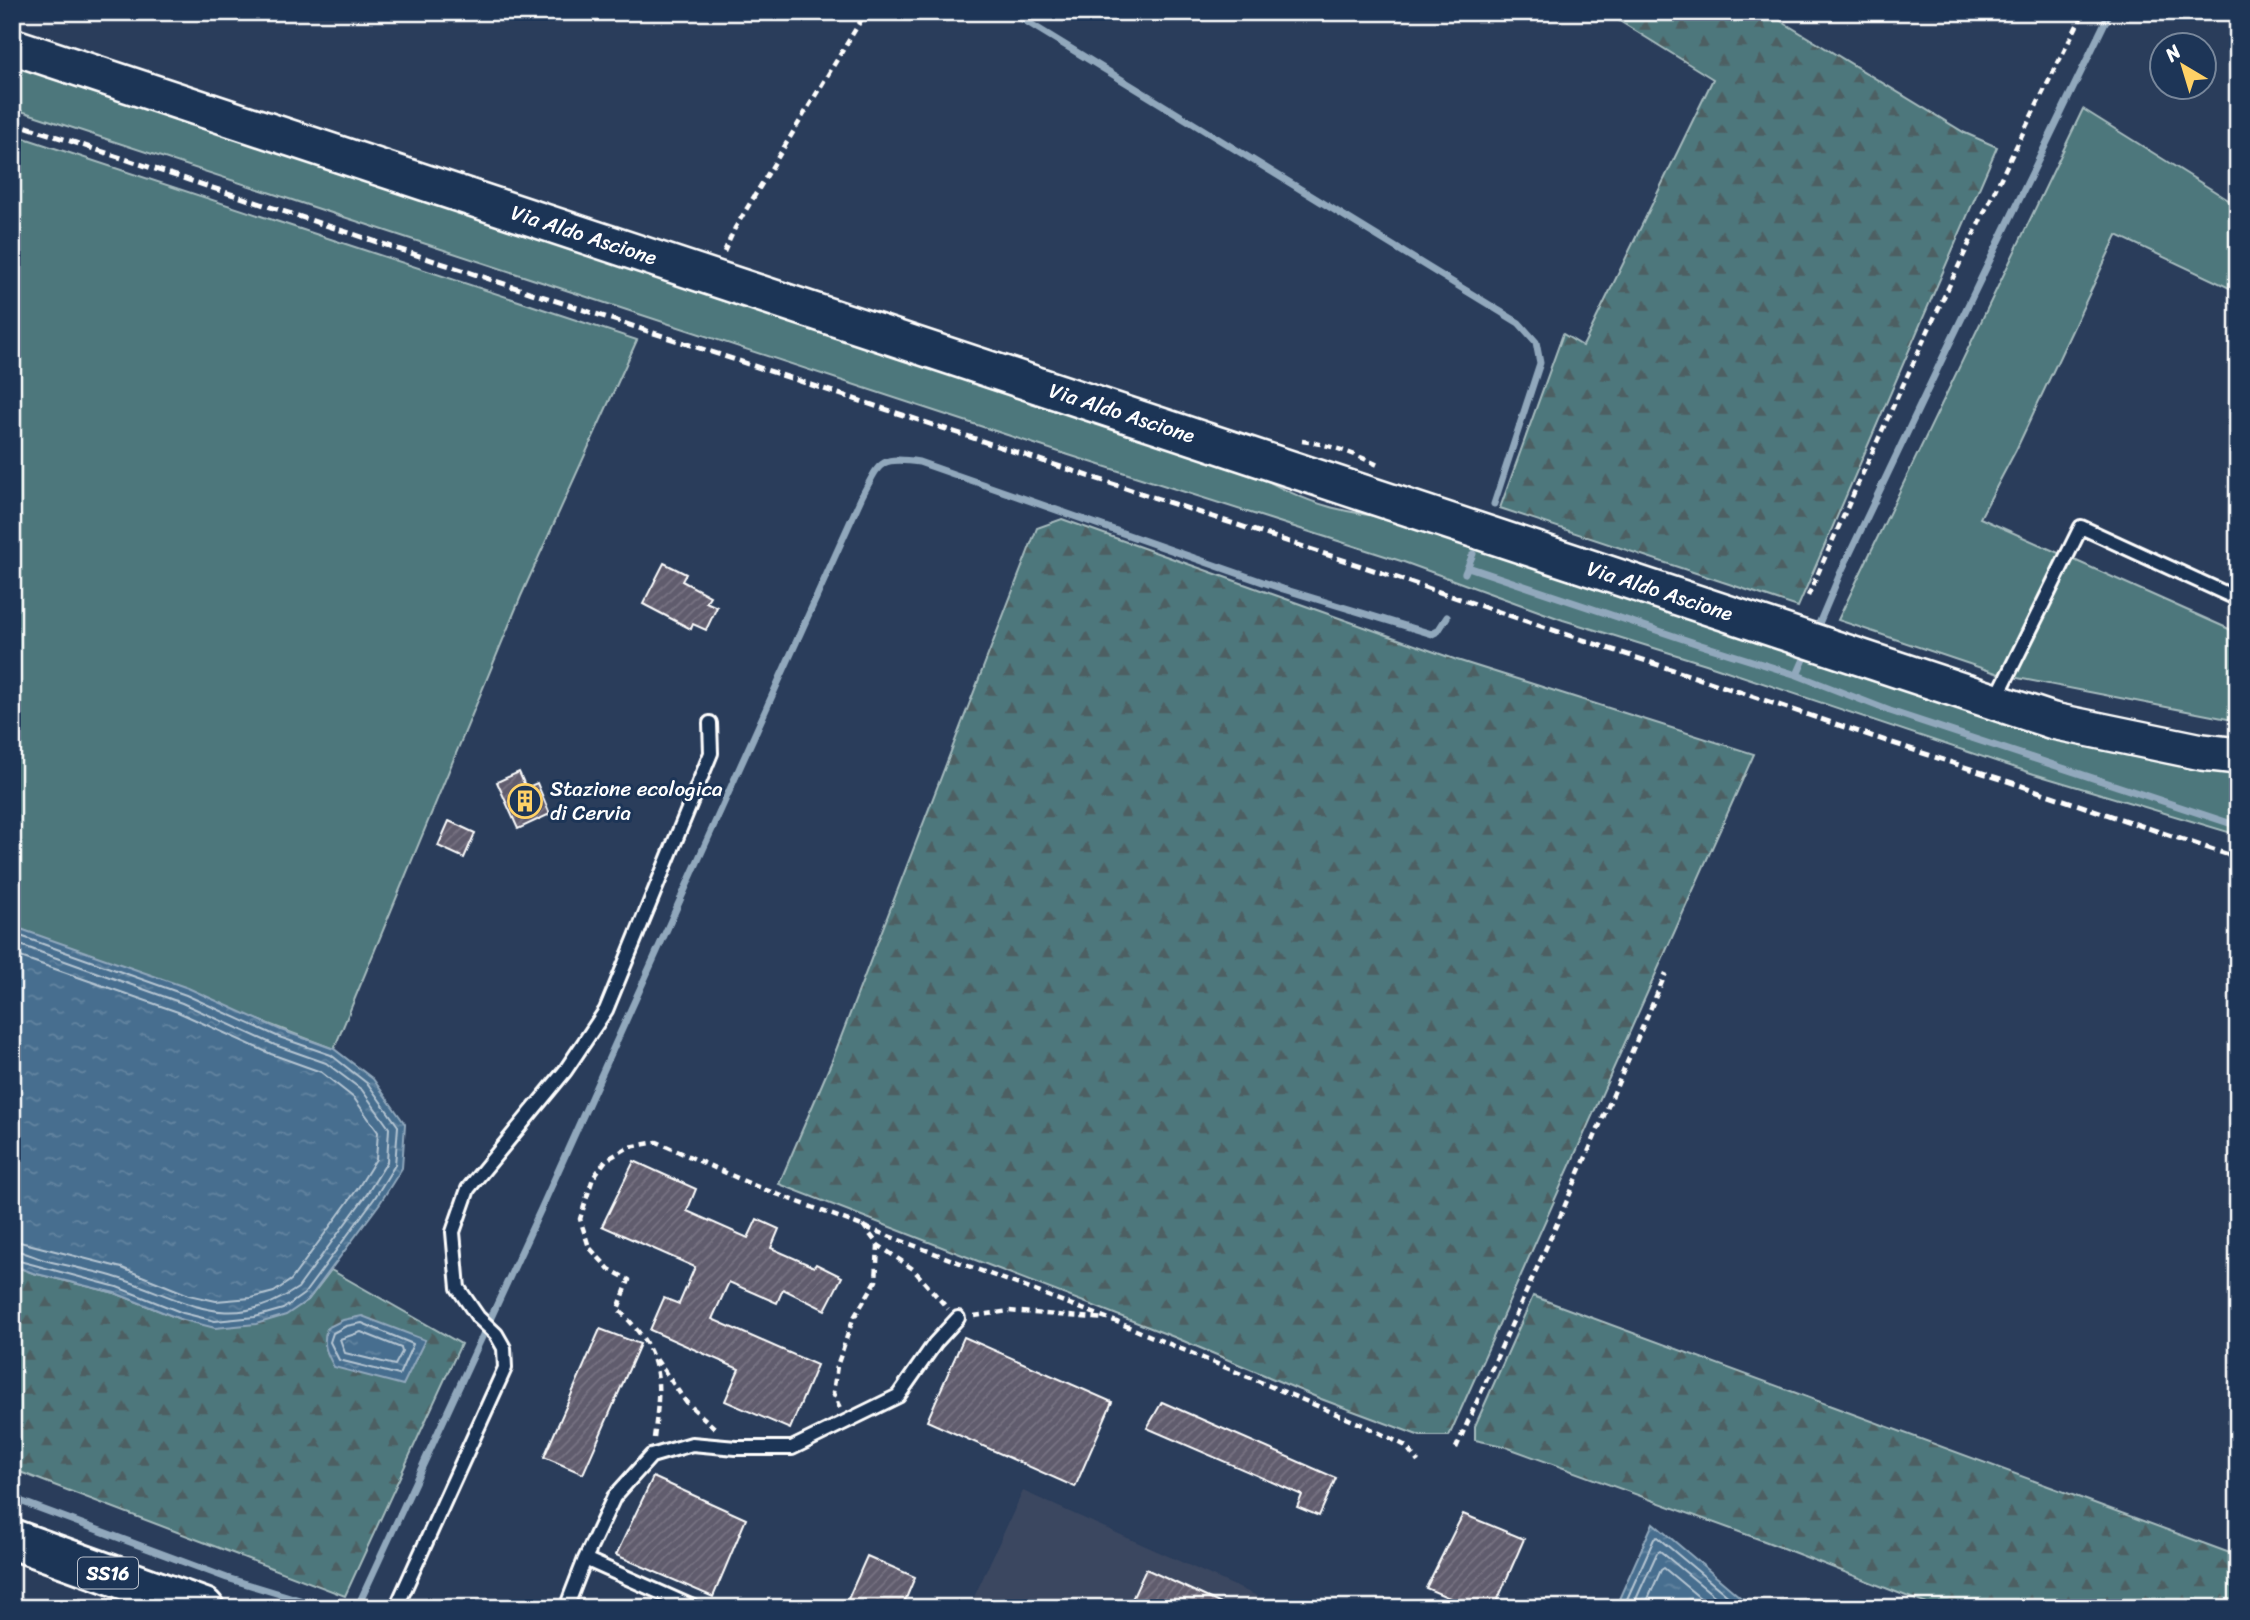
<svg xmlns="http://www.w3.org/2000/svg" width="2250" height="1620" font-family="Sriracha,sans-serif">
  <style>
    .built { fill: #3a4660 }
    .grass { fill: #4e777c; stroke: #a6bbbe; stroke-width: 2 }
    .forest { fill: url(#forest-firs); stroke: #a6bbbe; stroke-width: 2 }
    .water { fill: url(#water-ripples); stroke: #91a8bc; stroke-width: 2 }
    .lines { fill: none; stroke-linecap: round; stroke-linejoin: round }
    .shore { stroke: #b5c5d2; stroke-width: 2 }
    .stream { stroke: #91a8bc; stroke-width: 7 }
    .building { fill: url(#building-hatch); stroke: #fff; stroke-width: 2 }
    .lane-casing { stroke: #fff; stroke-width: 18 }
    .secondary-casing { stroke: #fff; stroke-width: 40 }
    .primary-casing { stroke: #fff; stroke-width: 44 }
    .path { stroke: #fff; stroke-width: 4.5; stroke-dasharray: 7 5; stroke-linecap: butt }
    .lane { stroke: #1d3557; stroke-width: 12 }
    .secondary { stroke: #1d3557; stroke-width: 35 }
    .primary { stroke: #1d3557; stroke-width: 38 }
    .rail { stroke: #fff; stroke-width: 5; stroke-dasharray: 10 5; stroke-linecap: butt }
    .labels { text-anchor: middle; stroke-width: 6; stroke-linejoin: round; paint-order: stroke }
    .shield { fill: #1d3557; stroke: #bbc2cd; stroke-width: 2 }
    .shield-label { font-size: 19px; font-weight: bold; fill: #fff }
    .street-label { font-size: 21px; fill: #fff; stroke: #1d3557 }
    .poi-label { font-size: 21px; fill: #fff; stroke: #1d3557; text-anchor: start }
  </style>
  <defs>
    <pattern id="forest-firs" width="22" height="20" patternUnits="userSpaceOnUse" patternTransform="scale(1.75)"><rect width="22" height="20" fill="#4e777c"/><path d="M5 1l3.5 6h-7zM16 11l3.5 6h-7z" fill="#4d5f62"/></pattern>
    <pattern id="water-ripples" width="26" height="14" patternUnits="userSpaceOnUse" patternTransform="scale(1.75)"><rect width="26" height="14" fill="#476e8f"/><path d="M2 4q2-2 4 0t4 0M15 11q2-2 4 0t4 0" fill="none" stroke="#6384a0"/></pattern>
    <pattern id="building-hatch" width="6" height="6" patternUnits="userSpaceOnUse" patternTransform="scale(1.75)"><rect width="6" height="6" fill="#605c6d"/><path d="M-1 1l2-2M0 6l6-6M5 7l2-2" fill="none" stroke="#787483"/></pattern>
  </defs>
  <rect width="100%" height="100%" fill="#2a3d5b"/>
  <filter id="ink" filterUnits="userSpaceOnUse"><feTurbulence type="fractalNoise" baseFrequency=".0143" numOctaves="2"/><feDisplacementMap in="SourceGraphic" scale="14" xChannelSelector="R" yChannelSelector="G"/><feConvolveMatrix kernelMatrix="1 2 1 2 8 2 1 2 1" color-interpolation-filters="sRGB"/></filter>
  <g filter="url(#ink)">
    <path class="built" d="M1023 1491 1284 1608H969Z"/>
    <path class="grass" d="M12 60 1243 468C1270 482 1297 498 1327 506 1354 514 1381 517 1408 521L2238 768V835L2034 774 1706 664 1563 620 1401 561 1053 450 12 108Z
      M2083 109 2238 206V292L2117 235 2016 450 1980 518 2238 633V721L2002 675 1838 620Z
      M12 134 637 340 521 596 334 1049 12 926Z"/>
    <path class="forest" d="M1605 12H1766L1965 133 1997 147 1798 607 1500 508 1563 334 1583 346 1713 79Z
      M1062 519 1457 660 1754 754 1449 1436H1420L1321 1399 1174 1337 779 1184 831 1063 1037 528Z
      M12 1265 33 1273 115 1293 180 1319 299 1306 308 1300 331 1270 461 1344 345 1596 12 1469Z
      M1533 1296 2238 1556V1608H1937L1767 1542 1503 1446 1475 1440V1426Z"/>
    <path class="water" d="M12 926 188 988 281 1030 334 1049 373 1079 405 1124 402 1168 380 1203 308 1300 286 1315 256 1324 215 1328 180 1319 115 1293 33 1273 12 1265Z
      M362 1316 425 1340 403 1385 334 1367C326 1352 322 1344 327 1328L343 1320Z
      M1653 1523 1753 1608H1615Z"/>
    <g class="lines">
      <path class="shore" d="M12 933 186 995 279 1037 331 1055 368 1084 398 1126 395 1165 374 1199 304 1294 283 1309 255 1317 215 1321 183 1313 117 1287 12 1259
        M12 942 182 1003 275 1045 326 1063 362 1090 389 1128 387 1162 367 1194 298 1288C229 1335 189 1301 121 1279 97 1271 72 1267 48 1261 36 1258 24 1251 12 1250
        M12 954 178 1012 271 1054 321 1072 354 1098 378 1132 376 1159 358 1188 291 1280 274 1292 251 1298 216 1301 189 1295 122 1268 12 1240
        M362 1323 413 1344 399 1375 339 1360 330 1342 333 1333 346 1326Z
        M361 1332 401 1348 402 1352 395 1365 345 1353 340 1339Z
        M1623 1608 1654 1539 1657 1537 1742 1608
        M1632 1608 1657 1553 1660 1551 1729 1608
        M1644 1608 1661 1570 1664 1568 1712 1608"/>
      <path class="stream" d="M1011 12 1519 323 1536 342 1540 363 1494 504
        M1468 567 1701 645 1797 675 1808 650
        M1465 573 1473 554
        M1815 633 1840 574 1945 353 2110 12
        M1797 675 1890 711 2238 826
        M12 1498 227 1578 326 1608
        M357 1608 541 1209 862 496C880 463 878 456 919 462L1283 589 1432 634 1438 631 1447 617"/>
    </g>
    <path class="building" d="M664 563 686 574 682 581 710 596 706 602 717 607 706 630 693 624 691 629 643 604Z
      M519 772 526 788 537 783 550 814 518 829 497 782Z
      M449 821 475 833 464 858 438 846Z
      M634 1161 696 1189 687 1211 748 1238 757 1219 779 1229 771 1248 814 1267 816 1264 842 1277 825 1310 783 1289 777 1303 729 1282 712 1319 817 1365 790 1429 725 1401 739 1369 650 1330 664 1298 679 1304 695 1267 602 1226Z
      M600 1329 640 1344 583 1474 544 1457Z
      M964 1337 1112 1402 1075 1487 927 1421Z
      M1162 1402 1336 1478 1319 1516 1297 1507 1302 1495 1147 1428Z
      M653 1477 746 1519 713 1597 616 1555Z
      M1463 1514 1524 1539 1494 1608H1473L1426 1588Z
      M867 1556 915 1577 902 1608H844Z
      M1146 1569 1230 1608H1128Z"/>
    <g class="lines">
      <g class="lane-casing">
        <path id="lane" d="M1996 699 2081 527 2238 599
          M585 1559 614 1497 651 1456 692 1444 736 1448H792L898 1396 935 1343 958 1318
          M396 1608 505 1368 504 1348 496 1334 478 1317 458 1288 453 1232 468 1189 565 1071 606 1010 711 753 710 723
          M566 1608 585 1559 695 1608"/>
      </g>
      <g class="secondary-casing">
        <path id="secondary" d="M12 46 2053 721 2202 752 2238 756"/>
      </g>
      <g class="primary-casing">
        <path id="primary" d="M12 1539 204 1608"/>
      </g>
      <path class="path" d="M724 252 735 228 866 12
        M1302 441C1329 444 1355 454 1380 466
        M1808 596C1895 399 1985 204 2084 12
        M863 1225 878 1245 913 1269 948 1309
        M974 1316 1009 1311 1105 1319
        M656 1359 686 1402 716 1429
        M840 1408 833 1393 837 1366 853 1319 876 1281 878 1246
        M654 1438C662 1379 663 1353 618 1309L629 1280 609 1269 589 1247 580 1219 593 1178 606 1160 629 1147 657 1142 753 1185 1112 1320 1363 1425 1406 1446 1418 1462
        M1456 1448 1559 1219 1666 973"/>
      <use href="#lane" class="lane"/>
      <use href="#secondary" class="secondary"/>
      <use href="#primary" class="primary"/>
      <path class="rail" d="M12 122 1274 537 2238 858"/>
    </g>
  </g>
  <defs>
    <g id="building-ring" transform="scale(1.75)"><circle r="9.5" fill="#1d3557" stroke="#ffd166" stroke-width="1.5"/><path d="M-4-6H4V6H1V3H-1V6H-4ZM-2.5-4.3h1.7v1.8h-1.7ZM.8-4.3h1.7v1.8H.8ZM-2.5-1h1.7V.8h-1.7ZM.8-1h1.7V.8H.8Z" fill="#ffd166"/></g>
  </defs>
  <g fill-rule="evenodd">
    <use href="#building-ring" x="525" y="801"/>
  </g>
  <g class="labels">
    <rect class="shield" x="78" y="1557.5" width="60" height="31" rx="5"/>
    <g class="shield-label">
      <text x="108" y="1580">SS16</text>
    </g>
    <g class="street-label">
      <text transform="translate(584 235) rotate(18)" y="7">Via Aldo Ascione</text>
      <text transform="translate(1122 413) rotate(18)" y="7">Via Aldo Ascione</text>
      <text transform="translate(1660 591) rotate(18)" y="7">Via Aldo Ascione</text>
    </g>
    <g class="poi-label">
      <text x="550" y="796">Stazione ecologica<tspan x="550" dy="24">di Cervia</tspan></text>
    </g>
  </g>
  <rect width="2250" height="1620" fill="none" stroke="#1d3557" stroke-width="42"/>
  <rect x="21" y="21" width="2208" height="1578" fill="none" stroke="#fff" stroke-width="2.5" filter="url(#ink)"/>
  <g transform="translate(2183 66) rotate(322)"><circle r="33" fill="#1d3557" stroke="#77869a" stroke-width="2"/>
  <path d="M0-5L12 26L0 18L-12 26Z" fill="#ffd166"/>
  <text y="-10" font-size="19" font-weight="bold" text-anchor="middle" fill="#ffffff">N</text>
  </g>
</svg>
